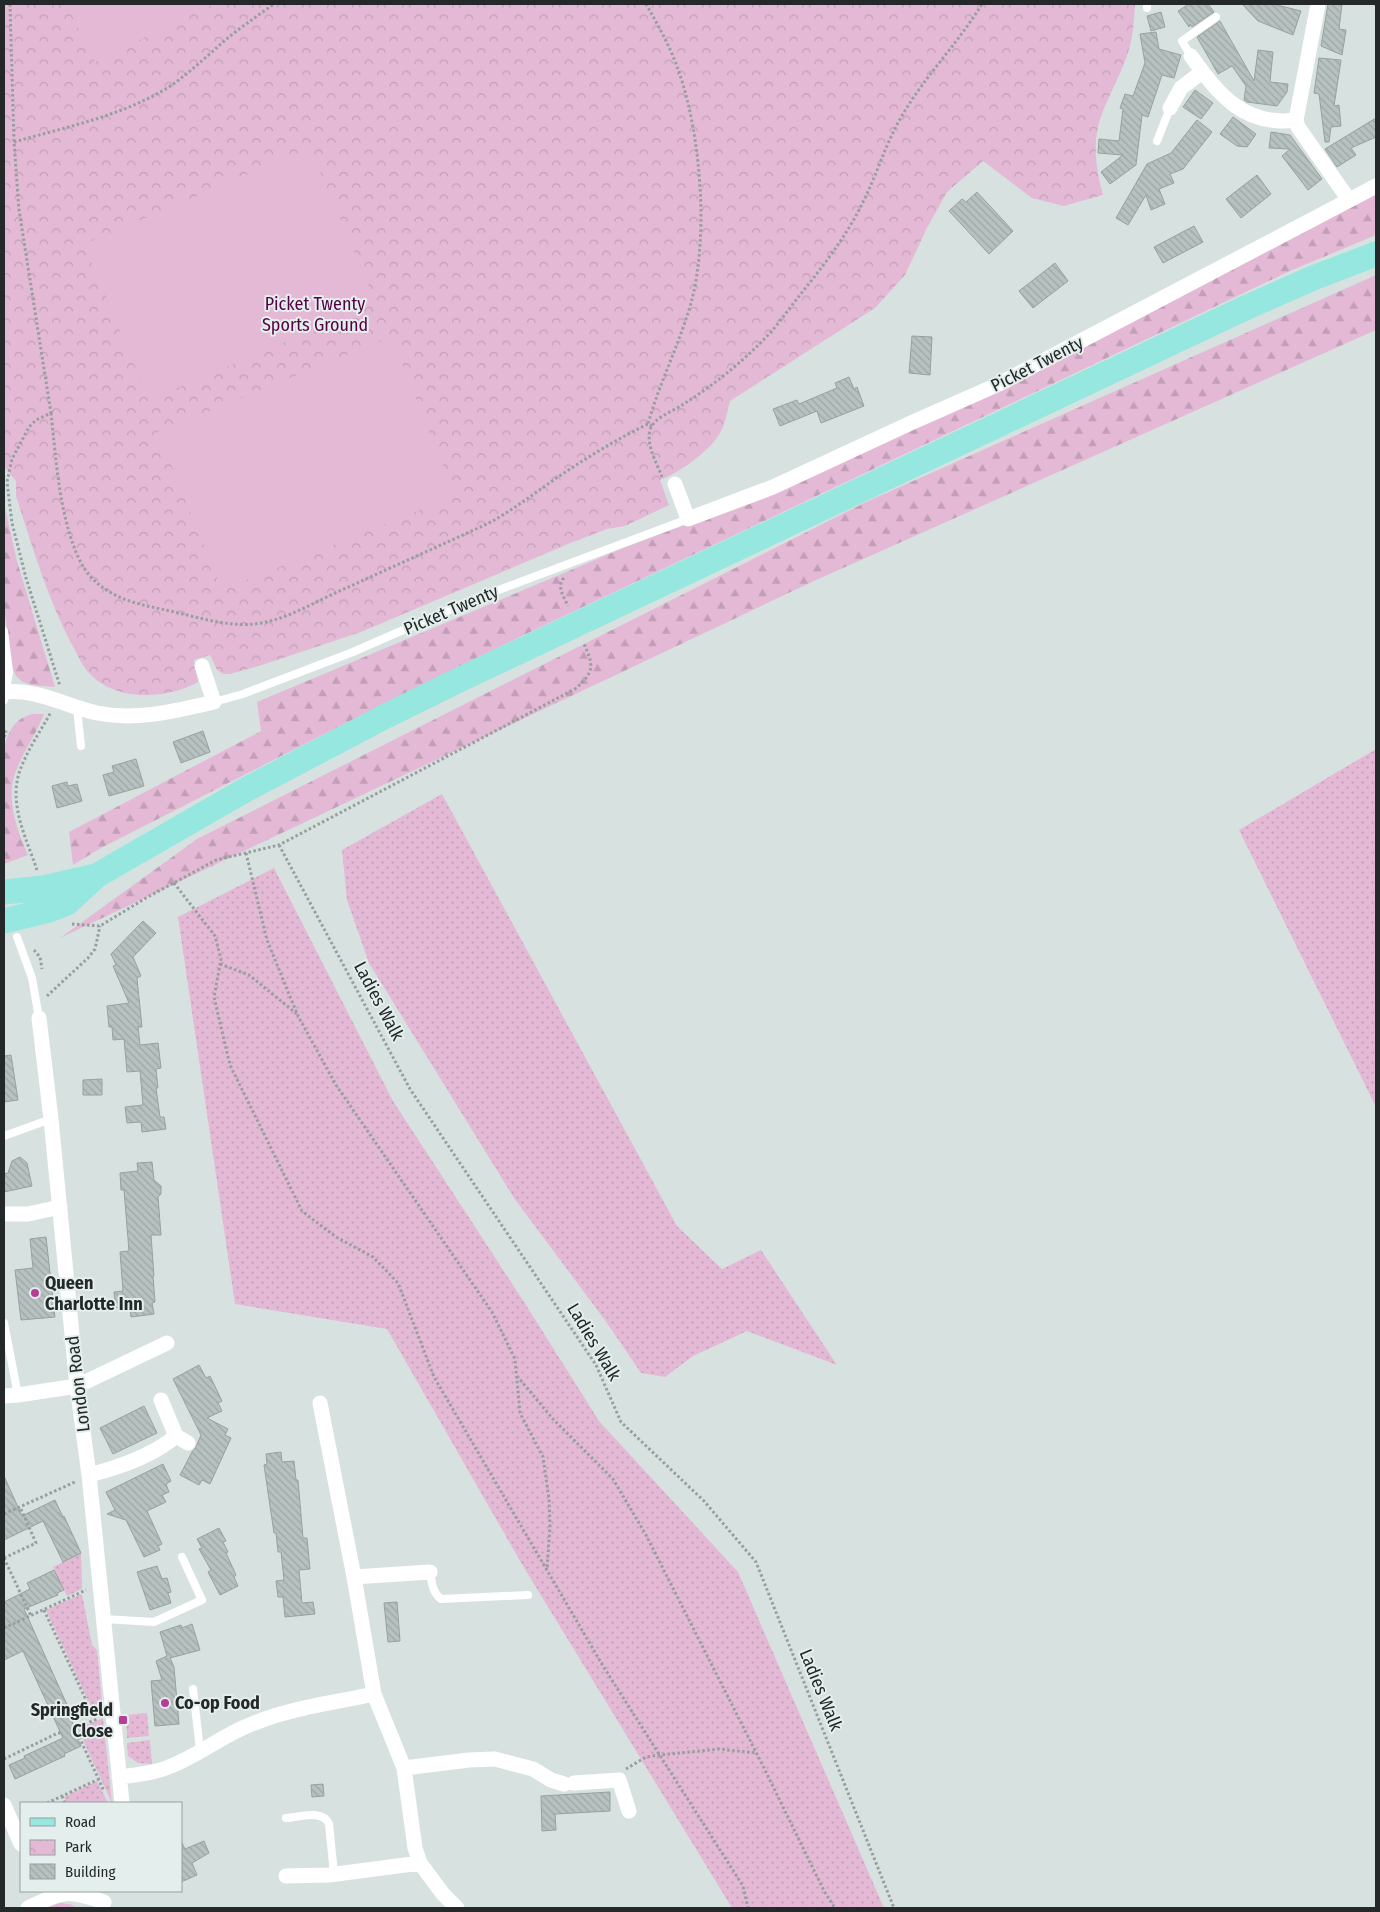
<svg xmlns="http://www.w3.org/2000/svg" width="1380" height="1912" font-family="'Fira Sans Condensed',sans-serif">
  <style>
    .grass { fill: url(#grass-dots) }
    .forest { fill: url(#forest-firs) }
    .park { fill: url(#park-crowns) }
    .pitch { fill: #e4b9d5 }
    .building { fill: url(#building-back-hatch); stroke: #97a19f }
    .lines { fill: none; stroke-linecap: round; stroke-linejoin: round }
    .path { stroke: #969f9d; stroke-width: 3; stroke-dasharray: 2.5 2.5; stroke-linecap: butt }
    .lane { stroke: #fff; stroke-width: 8 }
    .street { stroke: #fff; stroke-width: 15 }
    .primary { stroke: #95e7df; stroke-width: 25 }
    .poi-dot { fill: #b43e95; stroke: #e4efed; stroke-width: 2 }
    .labels { text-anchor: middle; stroke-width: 4; stroke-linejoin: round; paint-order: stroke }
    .park-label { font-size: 18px; fill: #550144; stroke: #e4efed }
    .street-label { font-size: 18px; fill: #242828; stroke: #e4efed }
    .poi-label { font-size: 18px; font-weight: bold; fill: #242828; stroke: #e4efed; text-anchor: start }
  </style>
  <defs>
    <pattern id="grass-dots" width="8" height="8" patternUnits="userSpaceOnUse" patternTransform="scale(1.25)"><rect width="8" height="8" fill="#e4b9d5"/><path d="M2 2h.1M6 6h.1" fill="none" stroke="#c39fb7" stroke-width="1.8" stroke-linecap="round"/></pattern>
    <pattern id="forest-firs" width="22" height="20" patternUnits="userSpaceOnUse" patternTransform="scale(1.25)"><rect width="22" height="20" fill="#e4b9d5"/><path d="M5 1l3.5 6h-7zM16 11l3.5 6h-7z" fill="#c39fb7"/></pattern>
    <pattern id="park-crowns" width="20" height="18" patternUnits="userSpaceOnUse" patternTransform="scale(1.25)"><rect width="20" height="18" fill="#e4b9d5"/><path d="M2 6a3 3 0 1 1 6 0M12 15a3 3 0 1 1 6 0" fill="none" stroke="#c39fb7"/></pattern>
    <pattern id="building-back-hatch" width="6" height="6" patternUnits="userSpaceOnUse" patternTransform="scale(1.25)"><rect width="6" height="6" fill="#b7c2c0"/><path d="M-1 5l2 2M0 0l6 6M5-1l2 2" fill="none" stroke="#9da7a5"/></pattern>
  </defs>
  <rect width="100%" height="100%" fill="#d7e2e0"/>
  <path class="grass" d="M1376 749V1107L1239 830Z
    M442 794 677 1226 722 1269 761 1250 837 1365 747 1331 693 1356 665 1377 641 1373 607 1323 514 1198 369 963 347 900 342 850Z
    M274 868 393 1101 526 1305 599 1421 738 1572 884 1908H732L523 1566 387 1329 235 1304 178 917Z
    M81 1553 82 1589 67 1596 53 1567Z
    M82 1594 92 1645 97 1650 103 1712 95 1715 46 1610Z
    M147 1713 149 1736 127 1738 126 1715Z
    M103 1718 112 1803 78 1729Z
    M150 1740 152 1764 138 1763 128 1756 127 1743Z
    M97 1781 108 1803H67L64 1797Z
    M59 1903 70 1904 77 1908H46Z"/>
  <path class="forest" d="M1376 194V235L1290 271 503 645 393 699 101 848 73 865 69 832 261 731 257 702 621 549 777 490Z
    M1376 275V330L814 581 60 938 197 839 866 502Z
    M4 503 17 561 55 687C38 685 19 688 13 669L4 608Z
    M32 714H44C37 732 26 748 18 766 4 795 16 828 28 855L4 864V747C9 731 14 719 32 714Z"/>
  <path class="park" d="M4 4H1135C1134 22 1133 39 1127 56 1119 79 1103 105 1098 127 1093 150 1097 173 1103 195L1064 206 1032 198 983 161 947 192 927 228 905 275 875 308 730 401C727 411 726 422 721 431 712 450 679 473 660 480L669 505 625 526 607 529 568 544 361 632 262 665 230 674H223L217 670 210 655 194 660 198 682C168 699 117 702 91 675 82 667 77 653 71 643 47 597 32 546 16 496V481L4 467Z"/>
  <path class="pitch" d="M66 4H213L95 62Z
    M310 148 376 303 149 400 84 244Z
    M391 337 455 496 222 590 158 432Z"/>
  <path class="building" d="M1189 4H1208L1214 12 1192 27 1190 24 1189 27 1178 11Z
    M1242 4H1273L1301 11 1293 35 1258 21Z
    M1328 4H1342L1339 29 1346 30 1342 55 1321 46Z
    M1161 12 1165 27 1151 31 1147 16Z
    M1220 21 1254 81 1258 50 1273 52 1270 82 1288 84 1287 92 1277 106 1247 102 1244 100 1246 86 1232 66 1218 74 1197 37Z
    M1156 32 1159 49 1181 55 1174 78 1162 75 1148 117 1142 115 1136 165 1110 184 1101 172 1123 155 1098 153 1099 139 1119 141 1123 109 1120 108 1125 94 1133 96 1145 63 1140 34Z
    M1319 58 1341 60 1334 106 1339 105 1341 126 1331 127 1329 142H1325L1319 94 1314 93Z
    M1195 90 1213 103 1201 119 1183 107Z
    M1233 117 1256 134 1247 147 1237 146 1220 134Z
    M1376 118V137L1351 148 1356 155 1337 167 1325 149Z
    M1197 120 1212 132 1183 169 1170 174 1174 183 1159 189 1165 204 1151 210 1146 195 1128 225 1116 218 1147 164 1171 153Z
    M1271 132 1290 135 1322 179 1308 190 1282 156 1290 149 1269 148Z
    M1257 175 1271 194 1241 218 1226 199Z
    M977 192 1013 231 989 254 949 211 962 199 966 202Z
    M1194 226 1203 242 1163 263 1154 247Z
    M1055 263 1068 281 1033 308 1019 291Z
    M912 336 932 337 930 375 909 373Z
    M849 377 854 389 857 387 864 406 821 423 817 411 780 426 773 409 797 400 799 404 837 388 835 383Z
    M203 731 210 752 181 763 173 742Z
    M136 759 144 786 109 796 103 775 114 772 112 766Z
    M67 782 68 786 77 784 82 801 57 808 52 786Z
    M143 921 156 933 133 957 141 976 137 978 142 1027H139L138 1026 140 1045 158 1043 161 1068 156 1069 158 1088H156L160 1117H164L166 1129 142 1132 141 1122 127 1123 125 1107 143 1105 140 1071 127 1072 124 1039 113 1040 112 1027H109L107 1006 129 1003 113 966 116 965 111 954Z
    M11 1055 18 1100 4 1102V1056Z
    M102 1079V1095H83V1080Z
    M20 1157 27 1163 32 1186 4 1192V1174L8 1173 12 1161Z
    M152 1162 154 1180 161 1186V1194L158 1197 161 1235H151L154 1276H153L155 1302 152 1303 154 1314 131 1317 130 1307 116 1308 114 1292 123 1291 120 1252 129 1251 124 1190H121L120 1173 138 1171 137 1163Z
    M46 1237 55 1317 21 1320 15 1270 33 1268 30 1239Z
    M199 1365 206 1378 210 1376 222 1401 218 1403 222 1411 207 1418 228 1429 225 1435 231 1438 210 1484 202 1480 199 1485 180 1475 192 1452 196 1447 201 1435 173 1379Z
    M144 1406 157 1433 113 1454 100 1428Z
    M281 1452 282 1462 294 1461 296 1480H298L303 1538H307L310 1569 299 1570 302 1603 313 1602 315 1614 285 1617 283 1597H278L276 1581 284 1580 281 1552H278L276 1533H274L264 1465 267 1464 266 1454Z
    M163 1464 171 1481 166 1484 169 1492 162 1495 166 1502 147 1511 162 1544 158 1546 160 1550 144 1557 126 1520 107 1514 115 1510 106 1492Z
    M4 1476 22 1516 55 1500 63 1517 64 1516 81 1553 63 1562 43 1521 4 1540Z
    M219 1528 226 1541 223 1542 228 1552 226 1553 236 1575 234 1577 238 1586 220 1595 208 1572 211 1570 199 1549 202 1548 197 1539Z
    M157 1566 162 1579 167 1578 171 1592 168 1593 171 1603 150 1610 137 1572Z
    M54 1570 64 1590 57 1593 58 1595 24 1609 68 1707 66 1708 74 1726 72 1727 81 1746 64 1754 65 1756 15 1779 9 1765 25 1758 24 1756 63 1738 23 1651 4 1660V1602L30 1589 27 1583Z
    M397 1602 400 1641 388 1642 384 1603Z
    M192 1624 200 1650 170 1658 174 1667 179 1724 155 1726 151 1681 162 1680 156 1661 167 1656 160 1632 181 1625 182 1628Z
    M323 1784 324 1796 312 1797 311 1785Z
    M610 1792V1811L555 1814 556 1830 542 1831 541 1796Z
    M181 1841 185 1849 204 1841 209 1853 192 1863 197 1875 181 1882Z"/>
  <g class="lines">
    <path class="path" d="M10 4 14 142 19 210 51 413 36 420 29 427 12 459 7 482 12 523 26 578 60 686
      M646 4C658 25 671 48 679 72 701 136 709 237 691 303 679 345 659 384 648 424
      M1375 4 1376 5
      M14 142C66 127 122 116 169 87 188 74 205 58 222 43 238 29 256 17 274 4
      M51 413C56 459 60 528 84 568 102 595 131 603 161 609 191 615 224 627 254 624 285 621 314 602 342 590 390 568 439 546 487 524 514 510 538 490 564 473 591 455 619 438 648 424L652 426
      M662 477C657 463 646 446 650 430 654 417 672 412 682 405 714 385 744 361 770 333 781 321 790 307 800 295 823 266 846 237 862 204 876 177 884 148 899 121 922 79 957 45 982 4
      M564 578C556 586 564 597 568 606
      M4 731 6 732 4 738
      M279 845 410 1089 596 1365 621 1422 704 1501 756 1562 894 1908
      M246 853 267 940 298 1016 336 1085 492 1312 515 1359 520 1413 543 1457 549 1499 550 1526 547 1569
      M37 870C27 840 9 806 19 773 26 752 40 732 51 712
      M174 883 215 936 221 959 214 997 230 1065 302 1211 336 1237 373 1257 398 1283 434 1377 603 1666 743 1886 748 1908
      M72 924 100 926 146 898 216 860 279 845 575 689C595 672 594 665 583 642
      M34 950 40 957 42 969
      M220 964 249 975 297 1014
      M47 996 88 958 95 949 100 926
      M517 1376 553 1419 613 1479 646 1535 765 1770 824 1891 835 1908
      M4 1514 75 1482
      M4 1558 36 1543 20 1507
      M4 1558 31 1616
      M44 1610 95 1719
      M4 1628 86 1590
      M75 1728 104 1791
      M71 1730 97 1719
      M4 1759 58 1733H63
      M626 1769 646 1757 659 1755 719 1749 756 1753
      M62 1796 65 1803
      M47 1803 99 1779"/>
    <path class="lane" d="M1147 4V8
      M1191 56 1182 41 1216 17
      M1157 141 1170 108
      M4 631 9 672 4 700
      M214 702 243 694 353 652 467 602 688 519
      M77 708 81 746
      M17 937 32 978 39 1018
      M4 1136 51 1119
      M4 1323 18 1395
      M430 1572C432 1583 432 1592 441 1599L528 1595
      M104 1619 154 1622 202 1600 182 1557
      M193 1689 200 1750
      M286 1818C300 1817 323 1809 329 1824L334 1874"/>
    <path class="street" d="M1191 56C1218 94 1244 127 1296 120L1318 4
      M1170 108 1181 88 1202 72
      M1296 120 1298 127 1349 200
      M675 484 688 519 773 487 913 422 999 384 1376 186
      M4 692C35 688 66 706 97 713 137 721 175 711 214 702L202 666
      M39 1018 51 1119 77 1386 89 1475 122 1803
      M4 1214H28L60 1207
      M4 1396 18 1395 77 1386 167 1343
      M161 1400 176 1436 188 1443
      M320 1403 354 1577 374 1694 404 1768 415 1848 420 1863 443 1894 457 1908
      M89 1475C117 1468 154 1455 176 1436
      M354 1577 430 1572
      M404 1768 469 1760 495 1759 533 1769 551 1780 564 1784
      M119 1777C136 1775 155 1773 171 1766 199 1755 223 1735 252 1724 290 1708 333 1703 374 1694
      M574 1783 619 1780 629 1811
      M4 1805 21 1844
      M286 1876 329 1875 420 1863
      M28 1908C65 1891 66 1889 104 1902"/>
    <path class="primary" d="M4 892 43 888 96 876
      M4 921 49 910 67 903 96 876 247 789 386 716 459 680 1243 309 1313 278 1376 254"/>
  </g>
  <g class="poi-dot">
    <circle cx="35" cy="1293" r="5"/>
    <circle cx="165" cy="1703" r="5"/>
    <rect x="118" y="1715" width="10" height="10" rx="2.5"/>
  </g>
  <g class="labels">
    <g class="park-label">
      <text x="315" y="310">Picket Twenty<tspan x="315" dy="21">Sports Ground</tspan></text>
    </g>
    <g class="street-label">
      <text transform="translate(1037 364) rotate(-27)" y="6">Picket Twenty</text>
      <text transform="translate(451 610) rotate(-23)" y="6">Picket Twenty</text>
      <text transform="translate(379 1001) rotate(62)" y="6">Ladies Walk</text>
      <text transform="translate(594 1342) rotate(59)" y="6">Ladies Walk</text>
      <text transform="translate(78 1384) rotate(-97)" y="6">London Road</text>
      <text transform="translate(821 1690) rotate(68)" y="6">Ladies Walk</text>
    </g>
    <g class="poi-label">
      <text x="45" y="1289">Queen<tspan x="45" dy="21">Charlotte Inn</tspan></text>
      <text x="175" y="1709">Co-op Food</text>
      <text x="113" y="1716" text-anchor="end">Springfield<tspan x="113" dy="21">Close</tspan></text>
    </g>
  </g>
  <rect width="1380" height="1912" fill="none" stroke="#242828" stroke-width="10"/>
  <rect x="20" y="1802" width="162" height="90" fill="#e4efed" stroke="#979f9e"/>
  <rect x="30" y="1818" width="25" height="8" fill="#95e7df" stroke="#979f9e"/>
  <text x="65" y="1827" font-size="15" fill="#242828">Road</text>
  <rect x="30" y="1840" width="25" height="15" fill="url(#park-crowns)" stroke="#979f9e"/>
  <text x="65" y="1852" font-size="15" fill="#242828">Park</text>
  <rect x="30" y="1864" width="25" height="15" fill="url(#building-back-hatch)" stroke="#979f9e"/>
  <text x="65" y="1877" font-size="15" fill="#242828">Building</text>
</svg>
